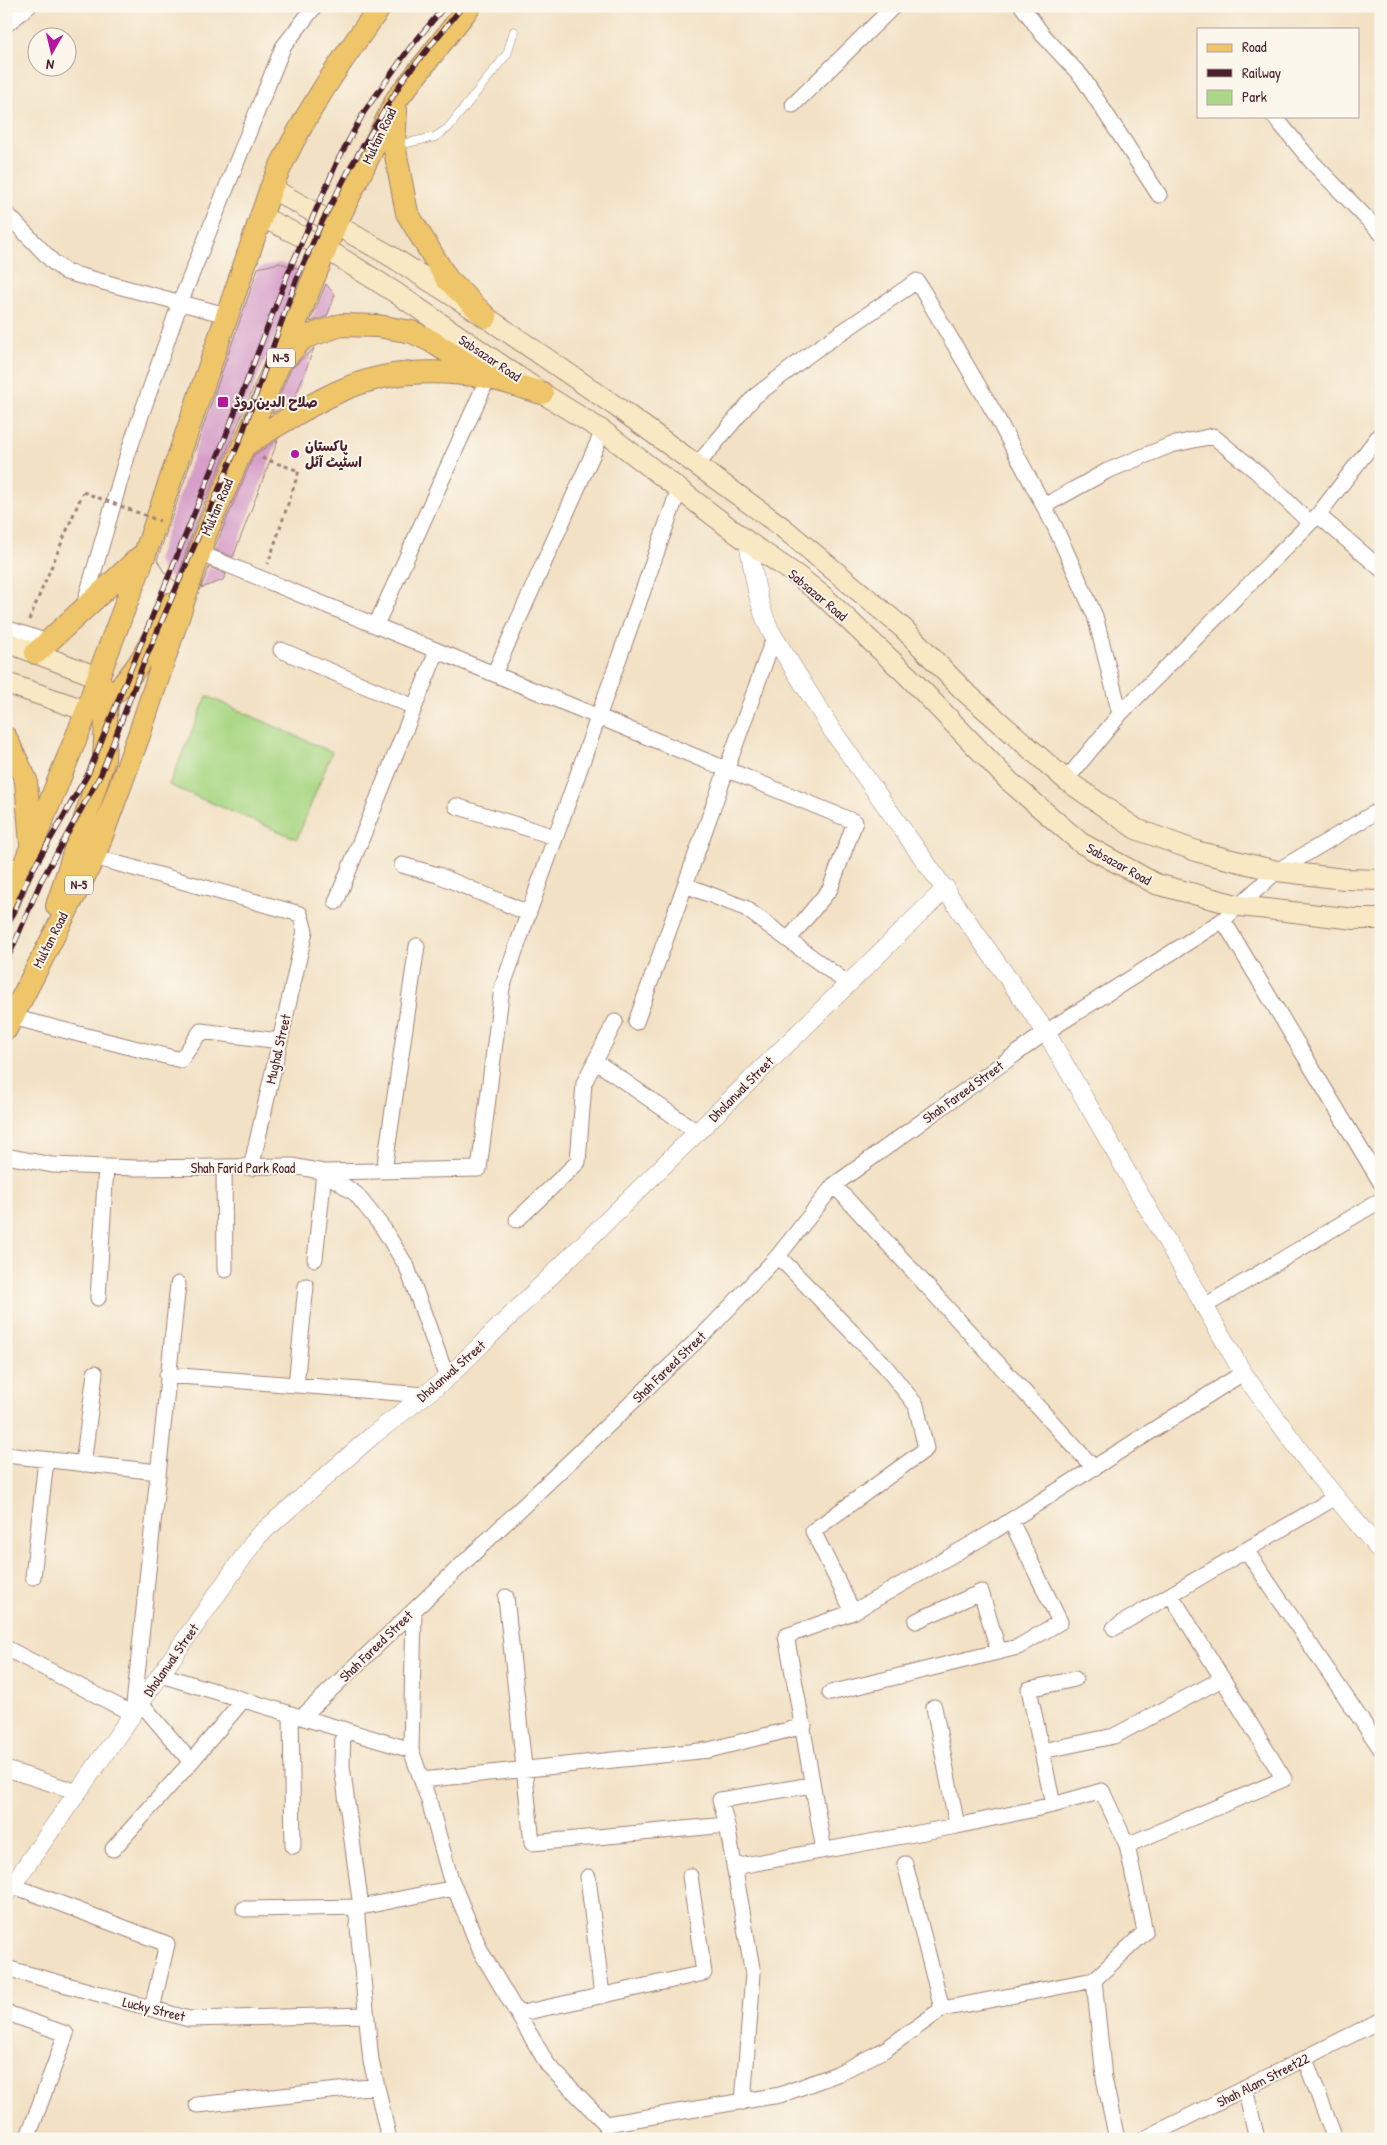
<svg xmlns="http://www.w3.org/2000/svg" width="1387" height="2145" font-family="'Patrick Hand','Playpen Sans Arabic',sans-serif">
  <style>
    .green { fill: #aad886; stroke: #7a7c58 }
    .building { fill: #d69ec8 }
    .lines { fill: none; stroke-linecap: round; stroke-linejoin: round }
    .service-casing { stroke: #9e8078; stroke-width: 9 }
    .minor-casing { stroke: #9e8078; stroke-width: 17 }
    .tertiary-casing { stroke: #9e8078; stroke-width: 19 }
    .secondary-casing { stroke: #9e8078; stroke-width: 22 }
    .primary-casing { stroke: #9e8078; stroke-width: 24 }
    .path { stroke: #9e8078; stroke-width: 3; stroke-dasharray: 4 4; stroke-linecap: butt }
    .service { stroke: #fff; stroke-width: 8 }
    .minor { stroke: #fff; stroke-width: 15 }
    .tertiary { stroke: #fff; stroke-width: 18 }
    .secondary { stroke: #f8e8c3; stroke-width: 20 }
    .primary { stroke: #eec569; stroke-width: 22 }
    .rail-casing { stroke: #4a1f2b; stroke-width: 5.5 }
    .rail { stroke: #fbf7ec; stroke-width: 4; stroke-dasharray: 11; stroke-linecap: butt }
    .path-bridge { stroke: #9e8078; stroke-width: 3; stroke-dasharray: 4 4; stroke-linecap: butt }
    .poi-dot { fill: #b5179e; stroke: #fbf7ec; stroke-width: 2 }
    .labels { text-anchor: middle; stroke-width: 4; stroke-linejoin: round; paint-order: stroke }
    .shield { fill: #fbf7ec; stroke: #7f6065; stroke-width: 1 }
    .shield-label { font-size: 12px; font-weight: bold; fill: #4a1f2b }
    .street-label { font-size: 14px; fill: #4a1f2b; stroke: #fbf7ec }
    .poi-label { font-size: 14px; font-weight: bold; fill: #4a1f2b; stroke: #fbf7ec; text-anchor: start }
  </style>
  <rect width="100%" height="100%" fill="#fbf7ec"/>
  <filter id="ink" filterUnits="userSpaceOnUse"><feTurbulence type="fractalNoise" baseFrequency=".02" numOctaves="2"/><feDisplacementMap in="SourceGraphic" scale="10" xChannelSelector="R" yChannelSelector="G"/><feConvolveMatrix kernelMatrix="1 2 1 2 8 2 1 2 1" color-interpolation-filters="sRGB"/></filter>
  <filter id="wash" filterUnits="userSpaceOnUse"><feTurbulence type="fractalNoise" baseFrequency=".0096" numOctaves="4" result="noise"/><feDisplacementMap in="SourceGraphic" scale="20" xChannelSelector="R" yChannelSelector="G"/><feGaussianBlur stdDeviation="1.12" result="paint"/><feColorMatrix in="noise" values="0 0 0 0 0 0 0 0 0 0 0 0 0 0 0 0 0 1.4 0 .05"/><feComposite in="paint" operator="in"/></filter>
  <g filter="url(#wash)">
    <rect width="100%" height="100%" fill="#f2e1c4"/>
    <path class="green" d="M207 696 332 752 297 839 169 785Z"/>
    <g id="blocks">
      <path class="building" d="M279 263 303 270 194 528 176 582 164 572 157 560 258 268Z
        M326 284 335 295 327 316 310 322Z
        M314 348 294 400 272 413 291 369Z
        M278 440 233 557 214 549 254 455Z
        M209 567 226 574 223 580 201 588Z"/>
    </g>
  </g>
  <g filter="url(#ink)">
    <use href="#blocks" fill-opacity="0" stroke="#9e8078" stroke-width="1"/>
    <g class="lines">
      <g class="service-casing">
        <path id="service" d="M397 145 435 137 448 128 507 54 514 31"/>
      </g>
      <g class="minor-casing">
        <path id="minor" d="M1022 6 1042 34 1082 77 1159 195
          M6 25 29 6
          M793 105 894 6
          M1274 116 1312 162 1381 233
          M6 213 53 262 66 272 226 315
          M697 465 754 397 811 353 917 281 995 414 1055 527 1095 616 1120 714
          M1044 506 1107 471 1171 445 1213 436 1257 472 1310 523
          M1318 515 1381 433
          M199 553 855 822 830 889 788 940
          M83 609 128 453 180 303 283 47 315 6
          M376 625 488 378
          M6 628 48 642
          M281 650 414 707
          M494 674 603 431
          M1066 780 1120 714 1318 515 1381 569
          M456 806 555 837
          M94 857 300 914 305 931 251 1168
          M402 865 438 875 528 913
          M6 867 25 866
          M685 885 745 908 847 983
          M336 902 437 651
          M1223 920 1381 1183
          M12 1017 181 1060 201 1031 279 1041
          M636 1022 774 637
          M595 1061 697 1132
          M6 1156 52 1165 136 1168 293 1166 324 1172 356 1194 383 1228 407 1267 447 1378
          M224 1168 225 1270
          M384 1171 417 946
          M834 1185 1094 1468
          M517 1220 578 1162 584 1083 615 1022
          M778 1256 885 1366 916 1405 926 1449 813 1531 853 1612
          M315 1259 324 1172 479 1169 502 988 679 489
          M98 1298 106 1167
          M1203 1307 1381 1200
          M167 1375 425 1395
          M296 1385 306 1286
          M6 1455 158 1472
          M83 1464 95 1373
          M1246 1550 1381 1749
          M33 1577 46 1460
          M506 1597 532 1843 727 1825
          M916 1621 981 1592 999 1652
          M1114 1628 1336 1497
          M6 1648 133 1714 178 1284
          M161 1675 411 1750 429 1801 450 1877 481 1952 548 2065 606 2124 608 2139
          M1075 1679 1029 1689 1053 1805 1102 1791 1127 1845
          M830 1693 1018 1647 1060 1622 1011 1521
          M934 1707 957 1826 1053 1805
          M291 1714 293 1846
          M302 1717 712 1326 778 1256 834 1185 1046 1032 1223 920 1277 871 1381 809
          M343 1729 342 1766 361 1907
          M411 1750 414 1610
          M1042 1751 1114 1736 1222 1679
          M191 1762 243 1700
          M6 1769 78 1792
          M422 1780 709 1750 804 1726
          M113 1849 191 1762 141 1703
          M824 1850C811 1779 800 1707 786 1636L853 1612 994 1531 1243 1373
          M905 1864 942 2009
          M734 1867 957 1826
          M588 1877 602 1996
          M6 1883 167 1944 152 2009
          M356 1907 371 2061 389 2139
          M244 1909 361 1907 454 1888
          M6 1968 189 2019 367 2015
          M1094 1980 1145 1932 1127 1845 1284 1779 1171 1595
          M10 2014 66 2034 27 2139
          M518 2014 704 1973 690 1876
          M1305 2059 1335 2139
          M1245 2088 1257 2139
          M743 2102 753 1974 727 1825 720 1800 812 1785
          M197 2105 377 2086
          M606 2124 780 2095 837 2074 886 2049 942 2009 1094 1980 1104 2078 1117 2139
          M1144 2139 1381 2020"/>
      </g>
      <g class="tertiary-casing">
        <path id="tertiary" d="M748 542C754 573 757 609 774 637L832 730 1046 1032 1243 1373 1316 1473 1381 1552
          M6 1894 258 1536 373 1435 447 1378 946 888"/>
      </g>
      <g class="secondary-casing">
        <path id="secondary" d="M271 188 389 255 486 317 617 407 782 527 903 628 964 691 1066 780 1136 829 1199 852 1277 871 1344 879 1381 880
          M260 216 325 248 396 293 542 393 603 431 748 542 798 576 822 595 908 676 1009 781 1081 843 1156 884 1240 906 1355 919H1381
          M6 642 98 677
          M6 683 87 711"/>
      </g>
      <g class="primary-casing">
        <path id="primary" d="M396 110 394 145 407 213 447 279 486 317
          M286 357 303 338 341 325 378 326 412 332 431 341 483 374
          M243 446C275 427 306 406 340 391 385 370 438 369 486 377 505 381 524 388 542 393
          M36 653 140 557
          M97 706C135 683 151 642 170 604
          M6 738 26 780 31 845
          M57 906 104 759 107 700 98 677
          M6 909 87 711 98 677 146 551 271 188C298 123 339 63 381 6
          M6 1029 94 857 139 735 206 533 279 364 336 223 397 99 470 6"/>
      </g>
      <path class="path" d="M262 458 299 471 268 564
        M29 620 83 492"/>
      <use href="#service" class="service"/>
      <use href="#minor" class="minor"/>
      <use href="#tertiary" class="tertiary"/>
      <use href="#secondary" class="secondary"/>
      <use href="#primary" class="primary"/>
      <g class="rail-casing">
        <path id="rail" d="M6 929 29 876 88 774 225 438 289 271 338 160 364 112 409 49 445 6
          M6 963 41 881 101 774 142 667 240 440 297 278 322 222 351 166 404 78 463 6"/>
      </g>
      <use href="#rail" class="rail"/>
      <path class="path-bridge" d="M83 492 160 521"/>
    </g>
  </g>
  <g class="poi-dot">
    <rect x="217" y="396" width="12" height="12" rx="2.5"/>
    <circle cx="295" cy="454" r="5"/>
  </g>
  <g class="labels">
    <g class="shield">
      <rect x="267" y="348.5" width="28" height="19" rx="4"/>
      <rect x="65" y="875.5" width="28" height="19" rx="4"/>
    </g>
    <g class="shield-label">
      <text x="281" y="362">N-5</text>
      <text x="79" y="889">N-5</text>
    </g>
    <g class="street-label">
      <text transform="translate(379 136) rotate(-64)" y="5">Multan Road</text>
      <text transform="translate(490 358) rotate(34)" y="5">Sabsazar Road</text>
      <text transform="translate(217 507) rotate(-67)" y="5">Multan Road</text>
      <text transform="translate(818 595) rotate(40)" y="5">Sabsazar Road</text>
      <text transform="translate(1119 864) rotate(29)" y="5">Sabsazar Road</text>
      <text transform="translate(50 940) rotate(-63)" y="5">Multan Road</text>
      <text transform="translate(278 1049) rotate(-77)" y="5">Mughal Street</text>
      <text transform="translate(741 1089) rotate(-45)" y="5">Dholanwal Street</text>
      <text transform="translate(963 1092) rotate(-36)" y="5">Shah Fareed Street</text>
      <text x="243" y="1173">Shah Farid Park Road</text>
      <text transform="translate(669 1367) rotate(-44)" y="5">Shah Fareed Street</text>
      <text transform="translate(451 1371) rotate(-41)" y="5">Dholanwal Street</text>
      <text transform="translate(376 1646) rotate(-44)" y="5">Shah Fareed Street</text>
      <text transform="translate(171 1660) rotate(-55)" y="5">Dholanwal Street</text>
      <text transform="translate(154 2009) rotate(14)" y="5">Lucky Street</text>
      <text transform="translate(1263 2080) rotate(-27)" y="5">Shah Alam Street22</text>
    </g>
    <g class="poi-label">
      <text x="234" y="407">صلاح الدین روڈ</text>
      <text x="305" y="451">پاکستان<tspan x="305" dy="16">اسٹیٹ آئل</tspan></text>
    </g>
  </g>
  <rect width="1387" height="2145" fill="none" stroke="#fbf7ec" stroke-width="25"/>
  <rect x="1197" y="28" width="162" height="90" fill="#fbf7ec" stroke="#b4a19f"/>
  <rect x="1207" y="44" width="25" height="8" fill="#eec569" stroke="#b4a19f"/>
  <text x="1242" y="52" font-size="15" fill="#4a1f2b">Road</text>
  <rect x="1207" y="69" width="25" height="8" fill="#4a1f2b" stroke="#b4a19f"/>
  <text x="1242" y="78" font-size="15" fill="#4a1f2b">Railway</text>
  <rect x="1207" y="90" width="25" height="15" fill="#aad886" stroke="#b4a19f"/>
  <text x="1242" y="102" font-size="15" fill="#4a1f2b">Park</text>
  <g transform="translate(52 52) rotate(188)"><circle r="24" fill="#fbf7ec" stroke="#b4a19f"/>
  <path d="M0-4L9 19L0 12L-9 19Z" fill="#b5179e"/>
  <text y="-8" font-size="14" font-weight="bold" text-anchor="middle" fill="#4a1f2b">N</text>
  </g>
</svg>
